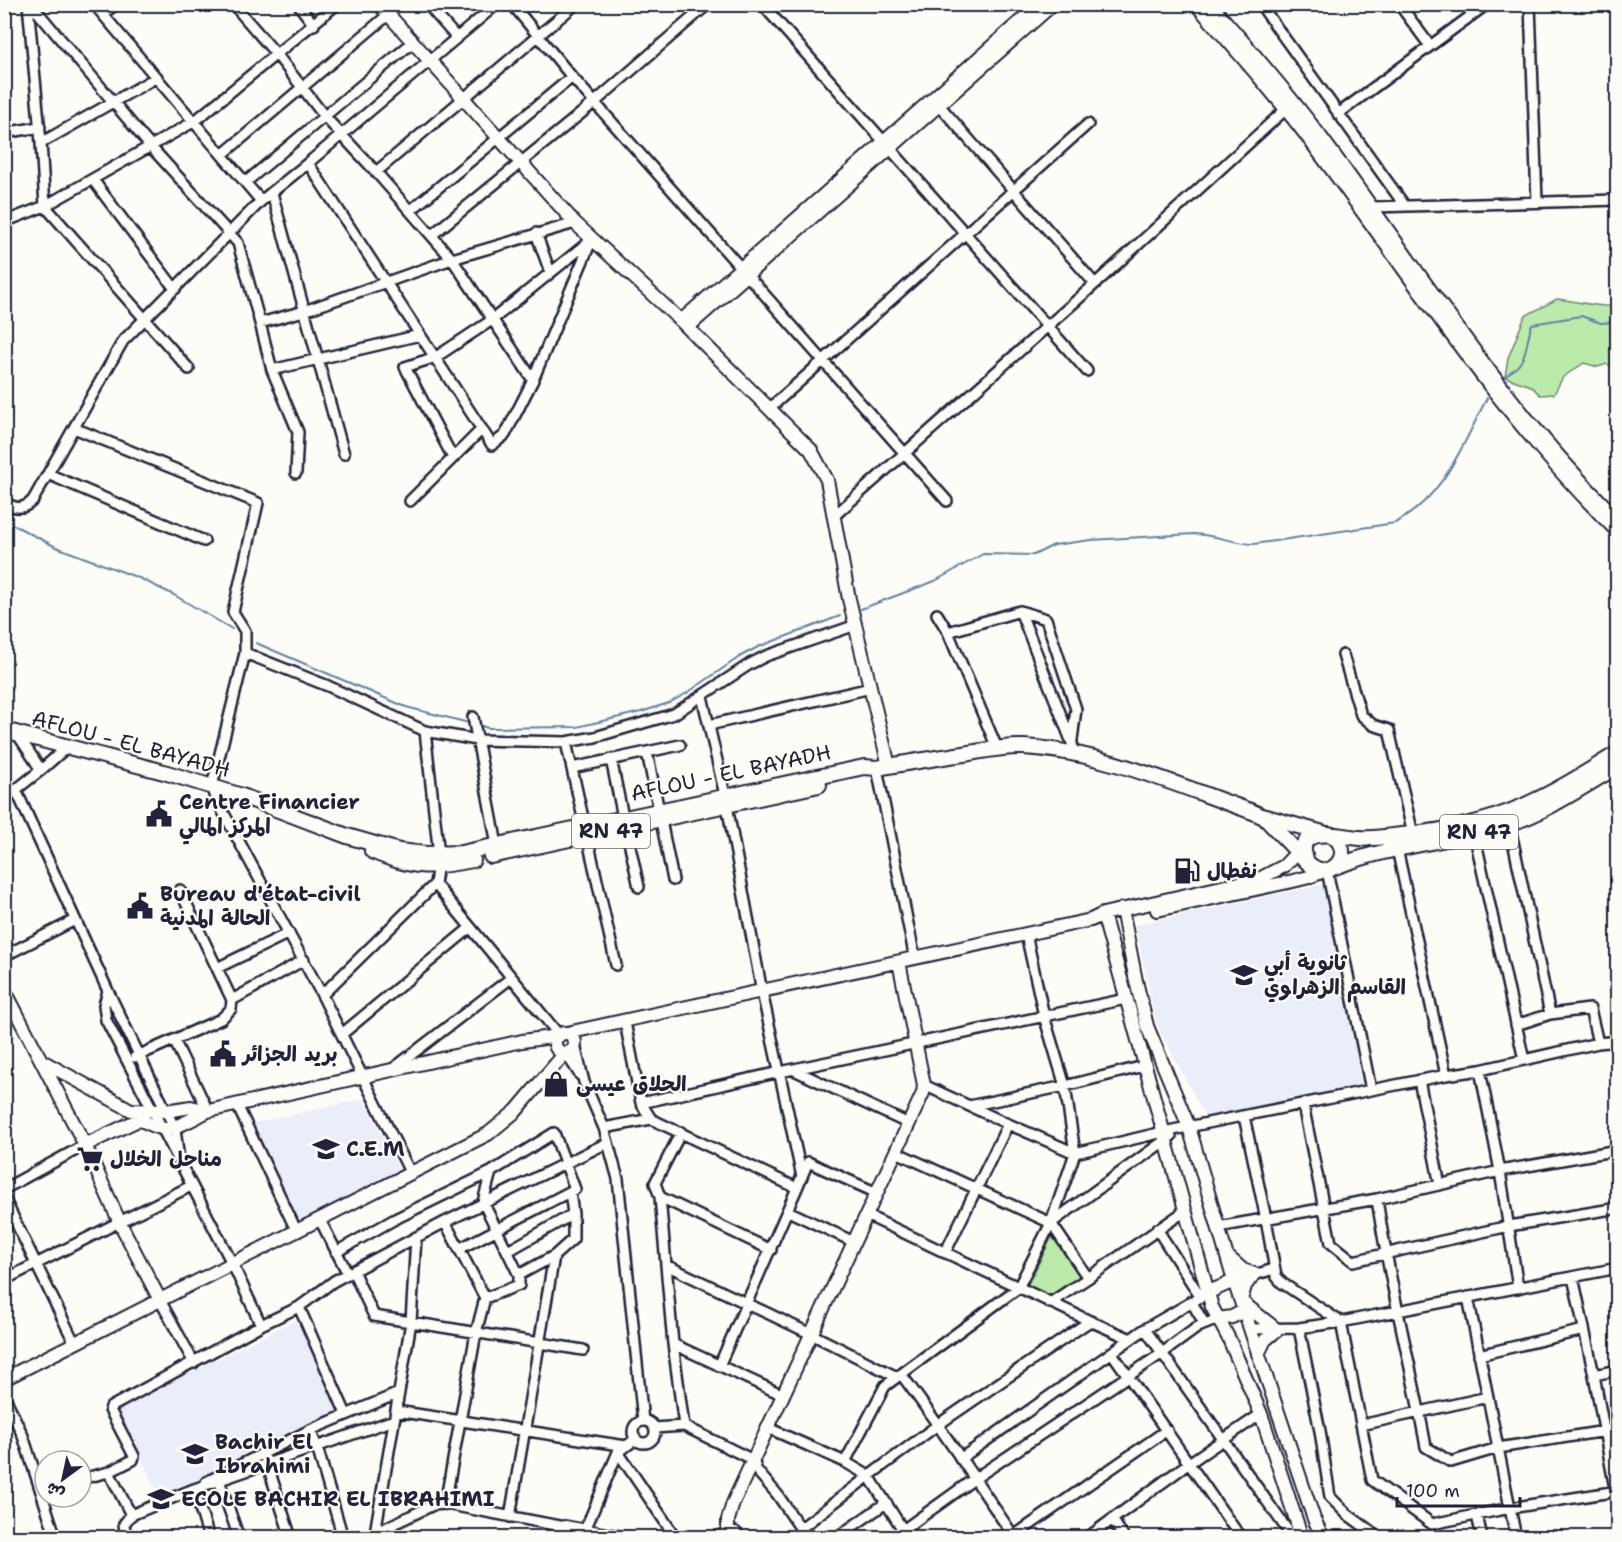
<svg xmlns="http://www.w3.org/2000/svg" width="1622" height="1542" font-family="'Shantell Sans','Playpen Sans Arabic',sans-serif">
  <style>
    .built { fill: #e9eef9 }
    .green { fill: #bbebab; stroke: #6e8673; stroke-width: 1.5 }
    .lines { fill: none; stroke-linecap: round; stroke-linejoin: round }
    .stream { stroke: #6084a3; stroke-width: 2 }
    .street-casing { stroke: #22223b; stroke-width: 14 }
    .secondary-casing { stroke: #22223b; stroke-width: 16 }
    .primary-casing { stroke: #22223b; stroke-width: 18 }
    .street { stroke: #fdfcf7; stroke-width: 9 }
    .secondary { stroke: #fdfcf7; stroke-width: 12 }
    .primary { stroke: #fdfcf7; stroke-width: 14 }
    .labels { text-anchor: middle; stroke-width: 4.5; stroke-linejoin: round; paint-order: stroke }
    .shield { fill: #fdfcf7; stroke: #646373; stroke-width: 1.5 }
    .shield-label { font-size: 20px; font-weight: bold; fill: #22223b }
    .street-label { font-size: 21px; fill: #22223b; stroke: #fdfcf7 }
    .poi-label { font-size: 21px; font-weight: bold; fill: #22223b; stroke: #fdfcf7; text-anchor: start }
  </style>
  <rect width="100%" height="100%" fill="#fdfcf7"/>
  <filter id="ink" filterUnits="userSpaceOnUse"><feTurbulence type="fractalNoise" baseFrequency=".0167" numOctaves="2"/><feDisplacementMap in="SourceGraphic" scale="12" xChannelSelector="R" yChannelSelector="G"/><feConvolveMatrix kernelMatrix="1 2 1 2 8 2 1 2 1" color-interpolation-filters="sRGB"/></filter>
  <g filter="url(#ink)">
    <path class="built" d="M1325 884 1362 1084 1206 1118 1157 1025 1135 925Z
      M364 1099 401 1173 300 1222 250 1124Z
      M296 1320 340 1409 161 1499 117 1409Z"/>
    <path class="green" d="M1557 299C1578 301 1597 308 1617 306V370L1607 364 1598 367 1584 363 1563 377 1554 394 1540 395 1531 386 1505 377 1508 358 1525 316Z
      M1053 1235 1081 1275 1048 1297 1027 1286Z"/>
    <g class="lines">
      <path class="stream" d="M1505 377C1510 372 1517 368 1520 363 1528 352 1527 336 1532 324L1581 316 1601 323 1618 322
        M4 520 56 547 139 578 174 595 232 629
        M861 609 935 581 983 554 1034 555 1054 545 1091 540 1194 534C1215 535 1234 543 1254 544L1395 523C1444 497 1462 446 1487 398
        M256 643 406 707 473 724
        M478 725 488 728 577 727 641 712 669 703 687 693 741 656 758 647 840 616"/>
      <g class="street-casing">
        <path id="street" d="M28 4 41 143 45 206 189 369
          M31 4 151 147 238 243 260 323 304 311 452 259 575 223
          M233 4 277 55 325 117 376 172 452 259 533 380
          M298 4 314 25
          M427 4 456 37
          M512 4 572 77 947 501
          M762 4 1087 371
          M1260 4 1405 206
          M1399 4 1430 46
          M1530 4 1537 202
          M103 14 116 4
          M939 105 1095 284
          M1338 114 1487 4
          M4 133 40 127
          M41 143 157 77
          M222 155 388 15
          M308 163 497 4
          M376 172 576 4
          M93 180 175 289
          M246 182 413 42
          M272 193 344 454
          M261 201 308 163 492 445 505 435 533 380 592 239
          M1372 207 1618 200
          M410 211 572 77
          M4 222 45 206 195 121 337 4
          M536 233 550 272
          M432 235 595 102 708 4
          M260 323 272 370 298 432 296 473
          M272 370 420 335
          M770 408 1088 124
          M74 428 258 503 233 612 245 631V653L212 786 214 795 322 995 411 1174
          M453 458 405 367 436 357 492 320 590 241
          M48 474 204 541
          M410 501 482 429
          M4 502C15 509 24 510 33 500L123 341 261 201 94 4
          M834 516 1095 284 1286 109
          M1020 611 1046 619 1076 709 1072 740
          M937 614 948 632 997 748
          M948 632 1020 611 1072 743 1074 754
          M245 653 328 686 425 731 477 740 566 742 595 737 674 714 750 664 766 656 856 625
          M1343 655 1361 715 1373 725 1389 730 1413 834
          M702 696 725 795 762 992 802 1177
          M473 717 497 845
          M709 725 871 688
          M425 731 439 855 435 884 559 1035
          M566 742 616 965
          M647 752 673 880
          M611 759 623 817
          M572 768 680 745
          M877 768 915 959
          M41 770 67 747
          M16 790 108 991 175 1129 179 1160
          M4 799 41 770 18 735
          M1509 823 1550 1014
          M626 828 639 887
          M1474 833 1524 1060
          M1396 844 1446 1075
          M1327 870 1371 1090 1446 1075 1480 1070 1598 1043 1618 1041
          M4 956 75 920
          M217 968 289 933
          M108 991 104 1005 106 1020 233 1265 261 1325
          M322 995 435 884
          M232 1000 304 960
          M625 1022 641 1103
          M1516 1025 1550 1014 1590 1009 1598 1043
          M342 1034 470 928
          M174 1040 208 1111
          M575 1045 584 1082 604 1128 618 1179 643 1421
          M566 1053 580 1075
          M135 1057 221 1019 231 1009 232 1000 180 890
          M394 1068 511 978
          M794 1070 909 1124
          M1480 1070 1500 1171 1518 1288
          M1419 1080 1440 1185
          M924 1085 1008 1124 945 1253
          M237 1105 297 1232
          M1303 1105 1331 1243 1353 1261 1509 1226 1618 1208
          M969 1106 1065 1086 1144 1066
          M1244 1116 1266 1219 1276 1276 1282 1283 1341 1322 1372 1480 1432 1524 1510 1508 1618 1491
          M651 1119 641 1103 780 1072 1126 999
          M1008 1124 1075 1153 1163 1132 1371 1090
          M604 1128 651 1119 797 1188 808 1162 877 1193
          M681 1132 655 1183 660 1197 673 1344 684 1426
          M896 1152 1051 1223 1088 1278 1050 1303
          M491 1172 483 1202 519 1275
          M4 1189 85 1145
          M660 1197 771 1250
          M4 1198 75 1344
          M1377 1199C1389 1283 1411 1364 1426 1447L1451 1462 1498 1448 1618 1429
          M788 1211 854 1242
          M320 1220 348 1274
          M1051 1223 1171 1136
          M1218 1227 1377 1199 1500 1171 1618 1150
          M1157 1229 1200 1296
          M416 1237 411 1322 375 1533 433 1505 445 1504 565 1527
          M508 1251 573 1214 570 1192
          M336 1252 395 1219 491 1172 554 1133 575 1189 459 1249
          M554 1256 573 1239V1214
          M666 1265 811 1334 897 1377
          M353 1271 374 1316 583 1350
          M1573 1277 1594 1375 1618 1505
          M1088 1278 1185 1211
          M4 1280 191 1186
          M1234 1281 1274 1269
          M1468 1297 1516 1538
          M485 1298 519 1285V1275L554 1256 510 1517
          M1191 1301 1204 1323
          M161 1302 194 1363
          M299 1307 346 1414
          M1090 1321 1131 1339
          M1299 1328 1320 1431 1330 1497 1347 1514 1380 1538
          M1145 1329 1293 1538
          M1250 1329 1299 1328 1341 1322 1618 1268
          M673 1344 783 1395
          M1112 1353 1241 1538
          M1479 1355 1584 1330
          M719 1366 797 1188
          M901 1374C941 1427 977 1483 1015 1538
          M1594 1375 1618 1370
          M4 1395 23 1436 56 1538
          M396 1411 626 1446
          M633 1432a11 11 0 1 1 22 0a11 11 0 1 1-22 0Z
          M1361 1425 1488 1397
          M654 1428 684 1426 753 1460 757 1471 777 1494 807 1538
          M768 1428 845 1462 869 1476 939 1424 1090 1321 866 1215
          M310 1430 317 1447 343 1538
          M636 1439 618 1452 676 1538
          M960 1459 1145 1329 1209 1292
          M266 1460 291 1538
          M845 1462 885 1386 1018 1288 1051 1223 1075 1153 1065 1086 1044 1016 1026 934
          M109 1472 131 1515
          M218 1477 239 1538
          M81 1479 109 1472 133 1460 134 1456 110 1410 111 1407 261 1325 299 1307 334 1281 445 1222
          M206 1482 310 1430 399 1393
          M194 1489 209 1538
          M445 1504 476 1333 485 1298 445 1222 607 1143
          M1477 1515 1482 1538
          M1113 1520 1124 1538
          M801 1528 869 1476 903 1530
          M585 1530 618 1452
          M126 1538 124 1524 131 1515 194 1489 394 1420
          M836 1538 886 1503
          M892 1538 974 1479 1161 1354 1198 1327 1218 1319
          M1011 1538 1167 1430
          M1087 1538 1189 1463 1261 1414"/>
      </g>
      <g class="secondary-casing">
        <path id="secondary" d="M379 4 575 223 681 321 811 450 827 480 849 599 889 766
          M1196 4C1237 51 1278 97 1315 147 1414 279 1499 415 1618 532
          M1210 4C1250 49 1290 95 1326 144 1419 270 1504 408 1618 519
          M681 321 1040 4
          M688 327 1053 4
          M1122 909 1136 981 1147 1026 1189 1127 1234 1281 1314 1519 1323 1538
          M1157 910 1293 881 1309 877 1324 871
          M1103 914 1212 1307 1229 1339 1261 1414 1302 1538
          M4 989 85 1145 120 1223 161 1302
          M567 1033 1091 920 1103 914 1261 878 1284 866 1303 846
          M555 1043a10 10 0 1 1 20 0a10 10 0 1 1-20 0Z
          M42 1061 131 1110 166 1111 191 1107 208 1111
          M85 1145 138 1120C147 1121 153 1127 162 1128 176 1130 195 1117 208 1111L522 1041 559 1036
          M1227 1256 1243 1270 1254 1274 1245 1286 1241 1300
          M1209 1292 1234 1281
          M1242 1302 1277 1330 1265 1340 1258 1354
          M1218 1319 1232 1317 1245 1310
          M4 1379 488 1134 516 1111 565 1053
          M728 1532V1520L733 1503 923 1093 924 1085 899 962
          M563 1538 565 1527 625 1538
          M719 1538 728 1532 735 1533 739 1538"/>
      </g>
      <g class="primary-casing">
        <path id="primary" d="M4 730 164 772 242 796 347 836 399 851 426 854 461 853 864 767 877 768C906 763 935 758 964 754 983 751 1003 746 1023 747 1102 751 1179 786 1253 812L1264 817 1307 862
          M1266 817 1323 833
          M1329 834C1359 849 1331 887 1307 862 1291 822 1342 837 1360 838 1374 839 1388 837 1402 835 1449 831 1495 821 1538 799 1566 786 1591 769 1618 753
          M372 851C413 869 430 868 473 860
          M491 856 819 785
          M1335 867C1390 845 1451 842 1508 824 1548 811 1582 787 1618 766"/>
      </g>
      <use href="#street" class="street"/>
      <use href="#secondary" class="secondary"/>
      <use href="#primary" class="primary"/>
    </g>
  </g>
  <defs>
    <g id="civic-bare" transform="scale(2.07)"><path d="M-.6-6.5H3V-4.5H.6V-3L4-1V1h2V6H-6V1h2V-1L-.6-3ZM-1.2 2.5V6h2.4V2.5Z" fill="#22223b" stroke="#fdfcf7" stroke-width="2.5" paint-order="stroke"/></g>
    <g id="fuel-bare" transform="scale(2.07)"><path d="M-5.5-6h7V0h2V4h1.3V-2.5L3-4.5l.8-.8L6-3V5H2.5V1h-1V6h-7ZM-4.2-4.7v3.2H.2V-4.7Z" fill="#22223b" stroke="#fdfcf7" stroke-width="2.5" paint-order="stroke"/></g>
    <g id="school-bare" transform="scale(2.07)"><path d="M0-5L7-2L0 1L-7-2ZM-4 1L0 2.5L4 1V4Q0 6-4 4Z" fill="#22223b" stroke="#fdfcf7" stroke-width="2.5" paint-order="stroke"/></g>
    <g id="shop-bare" transform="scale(2.07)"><path d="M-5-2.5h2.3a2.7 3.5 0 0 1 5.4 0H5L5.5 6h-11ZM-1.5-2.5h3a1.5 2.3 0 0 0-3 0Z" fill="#22223b" stroke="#fdfcf7" stroke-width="2.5" paint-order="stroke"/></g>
    <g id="supermarket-bare" transform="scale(2.07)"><path d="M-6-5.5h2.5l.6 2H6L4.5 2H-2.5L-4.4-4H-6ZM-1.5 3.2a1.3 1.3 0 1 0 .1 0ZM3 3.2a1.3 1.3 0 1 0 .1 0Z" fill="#22223b" stroke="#fdfcf7" stroke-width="2.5" paint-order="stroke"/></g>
  </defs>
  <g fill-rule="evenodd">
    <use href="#civic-bare" x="159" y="814"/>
    <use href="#fuel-bare" x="1187" y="871"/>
    <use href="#civic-bare" x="140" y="906"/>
    <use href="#school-bare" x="1244" y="975"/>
    <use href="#civic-bare" x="223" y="1054"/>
    <use href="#shop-bare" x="556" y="1084"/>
    <use href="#school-bare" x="326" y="1149"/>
    <use href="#supermarket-bare" x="90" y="1159"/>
    <use href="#school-bare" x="195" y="1454"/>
    <use href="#school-bare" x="161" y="1499"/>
  </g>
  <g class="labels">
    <g class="shield">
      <rect x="572" y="814" width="78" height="34" rx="4.5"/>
      <rect x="1440" y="815" width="78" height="34" rx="4.5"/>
    </g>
    <g class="shield-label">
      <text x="611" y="838">RN 47</text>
      <text x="1479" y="839">RN 47</text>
    </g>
    <g class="street-label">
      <text transform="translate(131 744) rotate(15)" y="7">AFLOU - EL BAYADH</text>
      <text transform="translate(731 773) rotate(-12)" y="7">AFLOU - EL BAYADH</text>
    </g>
    <g class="poi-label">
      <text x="179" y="809">Centre Financier<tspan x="179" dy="24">المركز المالي</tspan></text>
      <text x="1207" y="878">نفطال</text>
      <text x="160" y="901">Bureau d'état-civil<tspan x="160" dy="24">الحالة المدنية</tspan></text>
      <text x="1264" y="970">ثانوية أبي<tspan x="1264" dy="24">القاسم الزهراوي</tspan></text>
      <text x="243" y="1061">بريد الجزائر</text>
      <text x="576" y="1091">الحلاق عيسى</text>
      <text x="346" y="1156">C.E.M</text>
      <text x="110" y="1166">مناحل الخلال</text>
      <text x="215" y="1449">Bachir El<tspan x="215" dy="24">Ibrahimi</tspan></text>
      <text x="181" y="1506">ECOLE BACHIR EL IBRAHIMI</text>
    </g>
  </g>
  <rect width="1622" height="1542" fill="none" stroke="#fdfcf7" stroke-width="24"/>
  <rect x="12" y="12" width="1598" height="1518" fill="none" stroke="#22223b" stroke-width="2" filter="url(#ink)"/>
  <g transform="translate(63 1479) rotate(213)"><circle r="28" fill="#fdfcf7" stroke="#a5a5ac" stroke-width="1.5"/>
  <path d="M0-4.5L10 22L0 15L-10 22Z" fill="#22223b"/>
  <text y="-9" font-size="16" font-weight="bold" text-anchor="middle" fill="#22223b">ش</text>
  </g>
  <path d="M1397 1497v9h123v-9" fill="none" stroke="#22223b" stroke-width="3"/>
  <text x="1406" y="1497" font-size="18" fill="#22223b" stroke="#fdfcf7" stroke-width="4.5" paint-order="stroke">100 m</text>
</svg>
